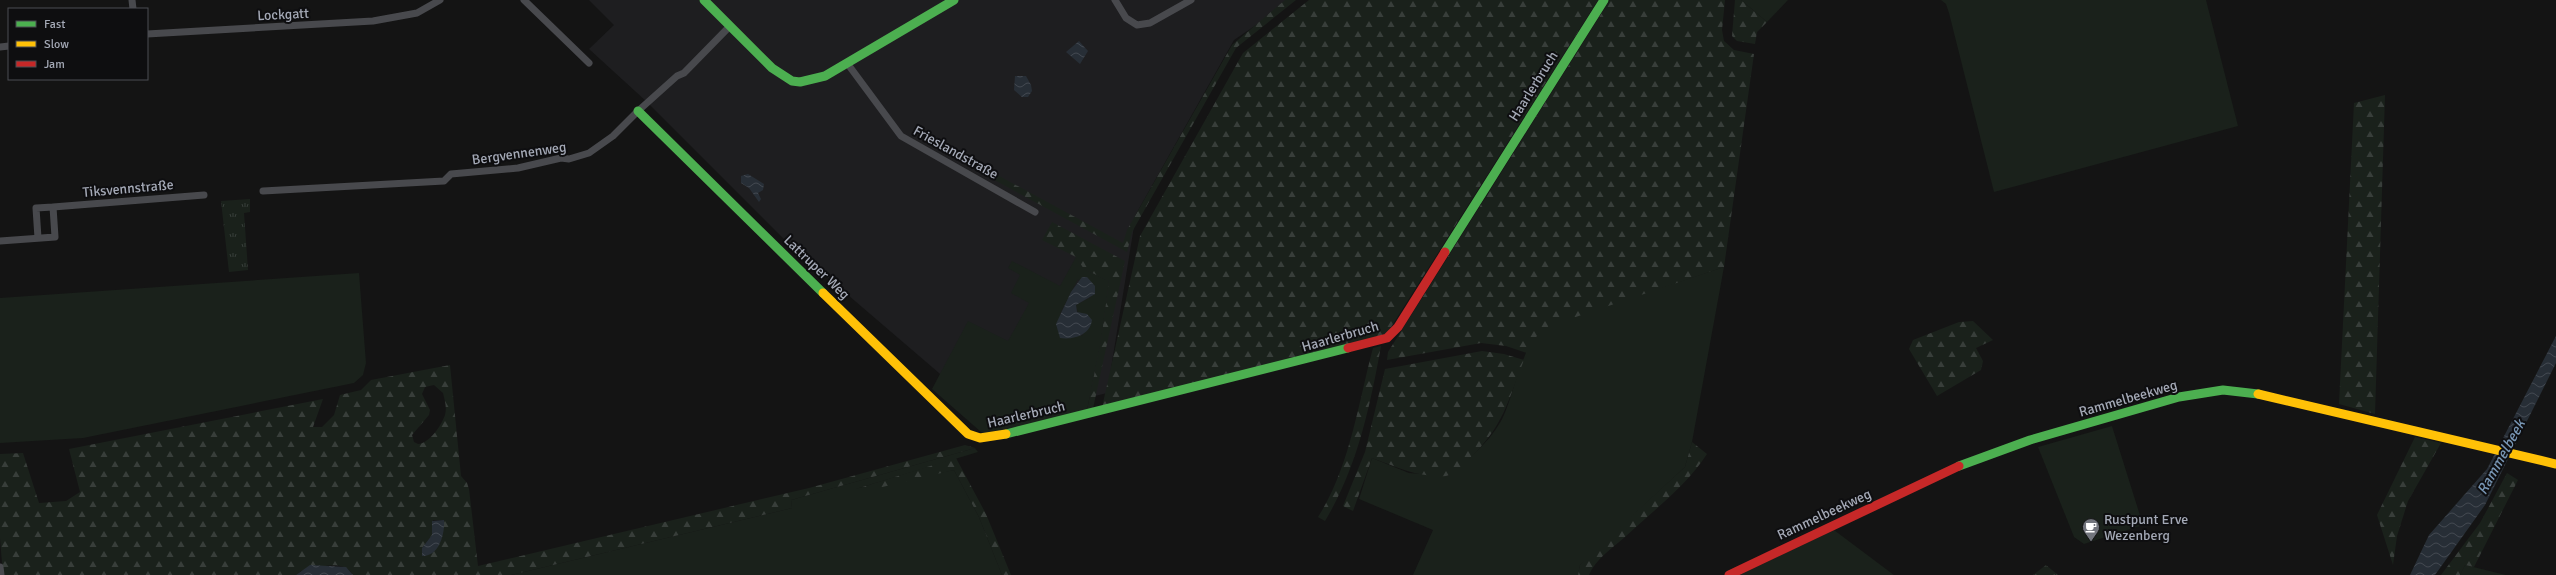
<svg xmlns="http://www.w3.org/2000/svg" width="2556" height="575" font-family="Signika,sans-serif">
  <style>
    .built { fill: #1e1e20 }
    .grass { fill: #1a211b; fill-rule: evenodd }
    .forest { fill: url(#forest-firs); fill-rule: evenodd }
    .park { fill: url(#park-tufts) }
    .water { fill: url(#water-waves) }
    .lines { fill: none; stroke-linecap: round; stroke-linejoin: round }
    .street { stroke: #48494d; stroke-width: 7 }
    .fast { stroke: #4caf50; stroke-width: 9 }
    .slow { stroke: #ffc107; stroke-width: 9 }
    .jam { stroke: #c62828; stroke-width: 9 }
    .labels { text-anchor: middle; stroke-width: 4; stroke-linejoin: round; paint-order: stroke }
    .street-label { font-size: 14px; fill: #a4a9b6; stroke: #0e0e10 }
    .poi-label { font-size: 14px; fill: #a4a9b6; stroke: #0e0e10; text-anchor: start }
    .water-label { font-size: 15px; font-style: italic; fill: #7896b4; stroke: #0e0e10 }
  </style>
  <defs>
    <pattern id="forest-firs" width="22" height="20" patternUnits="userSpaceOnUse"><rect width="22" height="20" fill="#1a211b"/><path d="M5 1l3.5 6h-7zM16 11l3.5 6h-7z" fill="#383e3a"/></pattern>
    <pattern id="park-tufts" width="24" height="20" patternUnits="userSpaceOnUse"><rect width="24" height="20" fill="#1a211b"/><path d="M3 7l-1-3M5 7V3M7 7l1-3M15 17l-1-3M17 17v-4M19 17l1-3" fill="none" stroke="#383e3a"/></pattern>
    <pattern id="water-waves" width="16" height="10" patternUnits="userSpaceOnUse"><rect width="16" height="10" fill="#272e36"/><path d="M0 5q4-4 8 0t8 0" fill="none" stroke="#434951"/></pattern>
  </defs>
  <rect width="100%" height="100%" fill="#141414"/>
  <path class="built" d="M589 0H1293L1234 40 1136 214 1107 393 995 421 792 247 647 102 589 49 614 25Z"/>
  <path class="grass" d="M1741 0H1788L1767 22Z
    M1941 0H2206L2238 126 1994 192 1949 13 1946 4Z
    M1076 257 1084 269 1109 281 1101 341 1086 415 989 439 932 389 968 321 1008 341 1029 303 1011 293 1020 275 1008 268 1012 261 1060 286ZM1078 279 1091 297 1076 305 1083 335 1077 336 1060 314Z
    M1724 267 1692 442 1685 467 1580 565 1578 575H1413L1433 530 1359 499 1372 458 1409 473 1448 476C1468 459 1488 444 1501 421 1514 397 1521 345 1543 329 1549 324 1558 322 1565 319Z
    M359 273 366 363 363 375 354 383 83 438 0 443V298Z
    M2112 426 2143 525 2084 544 2074 537 2038 447Z
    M975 448 978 452 856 489 954 470 979 517 1002 575H511L792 508 791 500Z
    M1834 530 1894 575H1739Z
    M2465 565 2506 575H2460Z"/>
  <path class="forest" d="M1285 0H1296L1236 48 1132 232 1127 252 952 157 955 152 1123 243 1127 230 1232 45Z
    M1309 0H1598L1386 335 1101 412 1140 236 1243 53Z
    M1610 0H1725L1722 30 1724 41 1734 50 1754 54 1724 267 1549 326 1538 334 1527 353 1506 346 1481 343 1387 360 1388 352Z
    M1735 0H1741L1767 22 1757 32 1755 44 1737 41 1732 36Z
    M2385 95 2375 414 2339 404 2354 103Z
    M1052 222 1125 261 1092 413 1086 415 1101 341 1109 281 1084 269 1076 257 1042 240Z
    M1973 321 1993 340 1976 348 1983 361 1981 370 1937 396 1909 349 1913 340 1959 322Z
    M1381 346C1370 407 1357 468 1325 521L1318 517C1350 467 1358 404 1373 348Z
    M1482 351 1504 354 1524 360C1507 403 1504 426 1468 460 1463 466 1454 475 1446 476 1419 478 1397 467 1372 458L1353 511 1343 506 1365 452 1385 369Z
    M450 365 461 476 467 483 469 489 478 566 809 488 965 445 975 448 791 500 792 508 511 575H353C343 558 317 568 301 571L296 575H3L0 538V454L23 453 39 503 66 501 80 492 69 449 323 399 313 427H322L334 415 340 395 361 390 371 380ZM434 385 443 393C445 401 447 408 445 415 441 426 430 443 418 444L414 442 412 435 429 415 430 410 422 394 425 387ZM433 520H444L441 539 422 548 432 535Z
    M2415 437 2441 443 2408 501 2397 536 2393 565 2377 515Z
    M1692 442 1707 454C1686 486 1653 511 1625 537 1612 548 1595 560 1589 575H1578L1580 565 1587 557 1685 467Z
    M956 458 986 514 1011 575H1002L979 517 954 470 857 493 856 489Z
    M2507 473 2518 480 2474 567 2465 565 2460 575H2441L2480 523Z"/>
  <path class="park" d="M250 199V212L244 213 248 270 229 272 221 201Z
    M2046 565 2058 575H2033Z"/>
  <path class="water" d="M1079 41 1088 51 1080 64 1066 52Z
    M1015 76H1026L1031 85 1032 91 1028 97H1022L1014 90Z
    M748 174 764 184 763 190 758 193 761 199 759 202 749 188 741 183V176Z
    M1082 277H1087L1095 286V294L1076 305 1077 312 1087 314 1092 320C1090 335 1074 340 1060 338L1056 324 1071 292Z
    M2556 336V363L2485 505 2435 575H2410L2429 535 2487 469Z
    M444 520C445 534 439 557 422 556V548L432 535V521Z
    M310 565 346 567 353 575H296Z"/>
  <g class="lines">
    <path class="street" d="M132 0 133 9
      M524 0 589 63
      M1115 0 1126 18 1137 25 1150 23 1191 0
      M147 34 373 21 417 13 440 0
      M0 47 9 46
      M847 63 901 136 1035 212
      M263 191 444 181 451 174 518 168 561 158 569 159 589 153 613 136 638 111 677 76 684 73 730 26
      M38 238 36 208 53 207
      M0 241 55 237 53 207 204 195
      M0 567 1 575"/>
    <path class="fast" d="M704 0 772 68 792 81 800 82 825 76 954 0
      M638 111 823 293
      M1445 252 1604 0
      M1006 434 1348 348
      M1959 466 2030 440 2179 397 2223 390 2258 394"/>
    <path class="slow" d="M823 293 968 434 980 438 1006 434
      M2258 394 2556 464"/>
    <path class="jam" d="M1348 348 1387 338 1398 327 1445 252
      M1729 575 1959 466"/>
  </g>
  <defs>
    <g id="cafe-pin" transform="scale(0.9)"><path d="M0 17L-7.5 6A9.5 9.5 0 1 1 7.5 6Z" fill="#72757d" stroke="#0e0e10"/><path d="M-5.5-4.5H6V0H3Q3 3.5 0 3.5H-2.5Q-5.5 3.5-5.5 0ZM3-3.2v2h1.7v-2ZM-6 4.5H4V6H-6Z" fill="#fff"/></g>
  </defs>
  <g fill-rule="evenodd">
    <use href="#cafe-pin" x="2091" y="527"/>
  </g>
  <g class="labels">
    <g class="street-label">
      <text transform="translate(283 14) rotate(-3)" y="5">Lockgatt</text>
      <text transform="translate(1533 86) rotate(-58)" y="5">Haarlerbruch</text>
      <text transform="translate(956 152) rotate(29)" y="5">Frieslandstraße</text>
      <text transform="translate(519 153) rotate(-8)" y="5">Bergvennenweg</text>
      <text transform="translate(128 188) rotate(-5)" y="5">Tiksvennstraße</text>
      <text transform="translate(817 267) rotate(44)" y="5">Lattruper Weg</text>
      <text transform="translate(1340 336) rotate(-16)" y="5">Haarlerbruch</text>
      <text transform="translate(2128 398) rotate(-16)" y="5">Rammelbeekweg</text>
      <text transform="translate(1026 414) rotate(-13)" y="5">Haarlerbruch</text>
      <text transform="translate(1824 514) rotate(-25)" y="5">Rammelbeekweg</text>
    </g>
    <g class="poi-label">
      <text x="2104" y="524">Rustpunt Erve<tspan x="2104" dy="16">Wezenberg</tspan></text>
    </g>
    <g class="water-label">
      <text transform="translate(2501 457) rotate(-61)" y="5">Rammelbeek</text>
    </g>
  </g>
  <rect x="8" y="8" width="140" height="72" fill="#0e0e10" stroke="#4a4c52"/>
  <rect x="16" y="21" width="20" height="6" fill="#4caf50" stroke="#4a4c52"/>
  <text x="44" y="28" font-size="12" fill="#a4a9b6">Fast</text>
  <rect x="16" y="41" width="20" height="6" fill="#ffc107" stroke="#4a4c52"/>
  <text x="44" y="48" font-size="12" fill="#a4a9b6">Slow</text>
  <rect x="16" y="61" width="20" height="6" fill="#c62828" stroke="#4a4c52"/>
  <text x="44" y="68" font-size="12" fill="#a4a9b6">Jam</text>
</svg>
